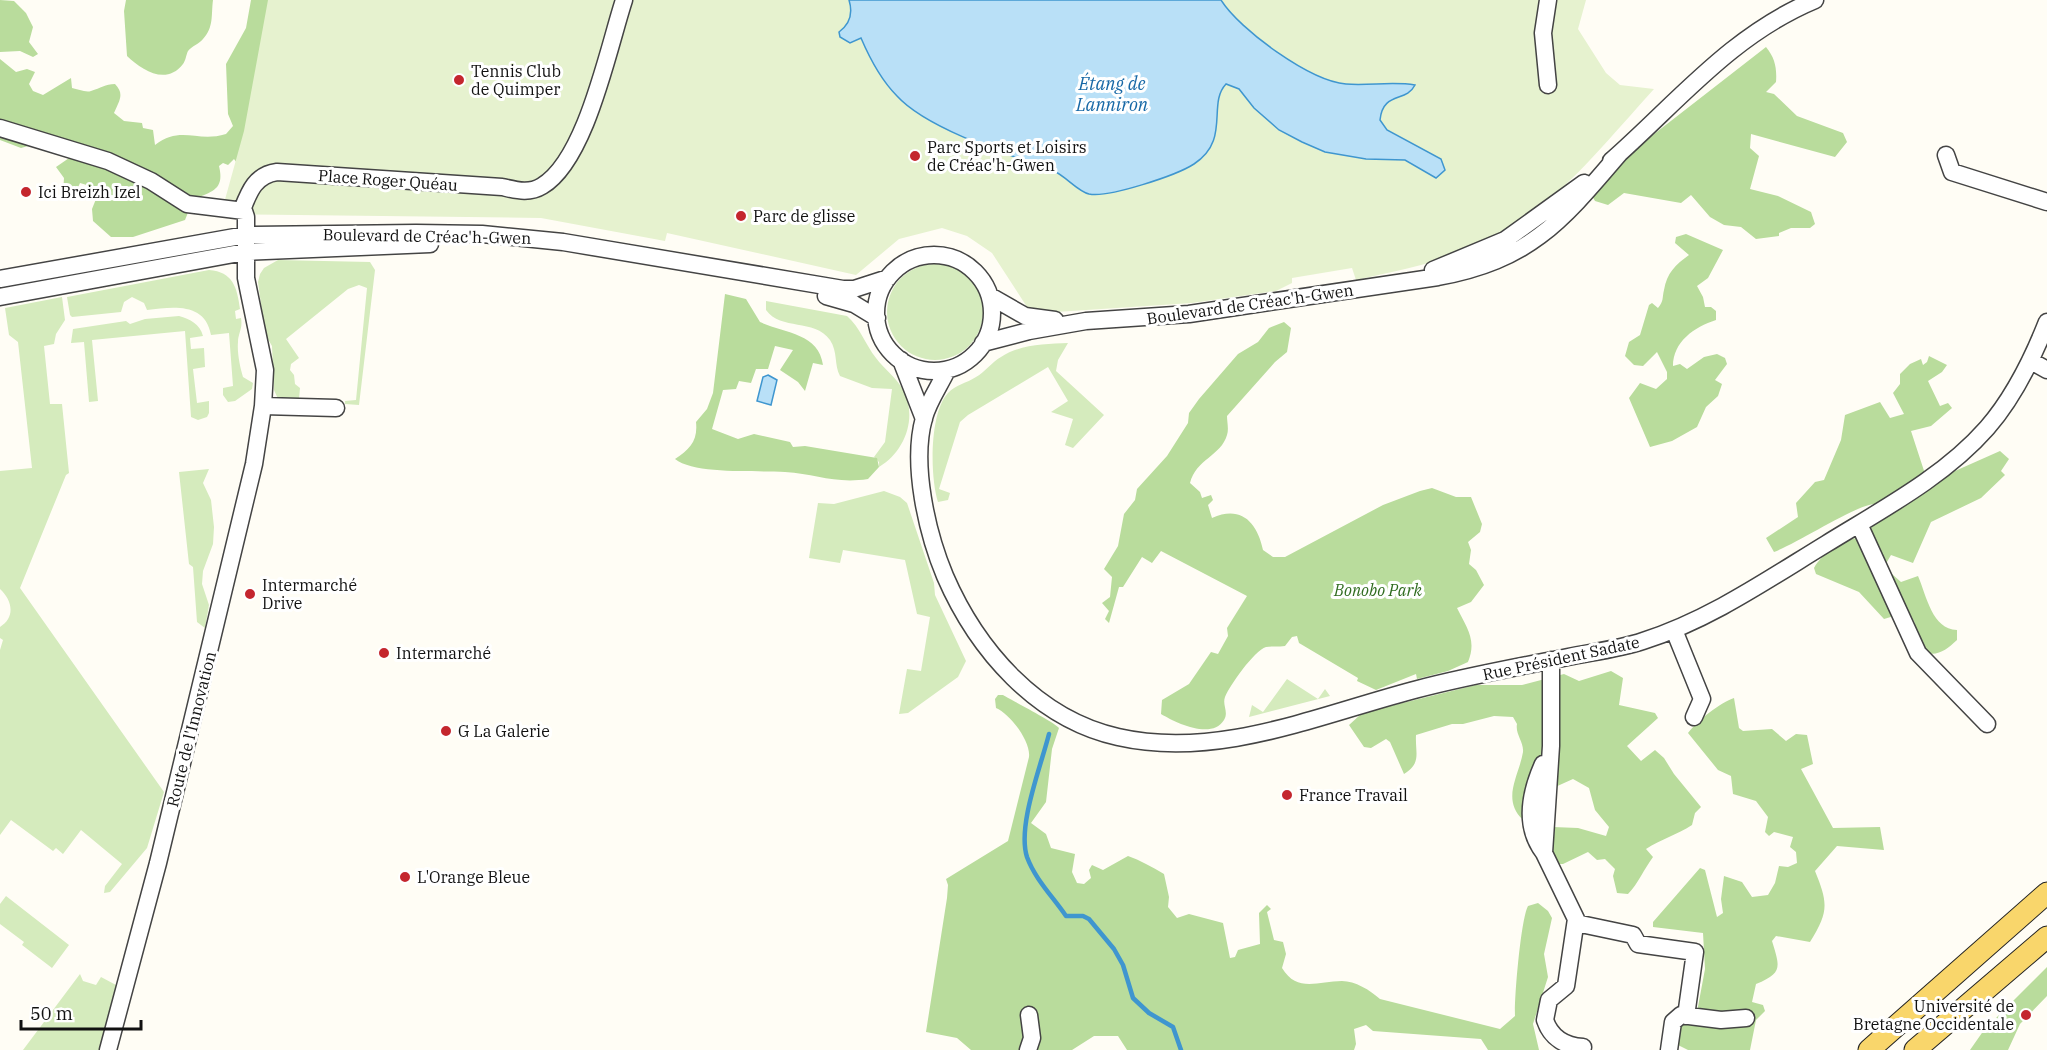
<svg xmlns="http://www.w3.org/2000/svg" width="2047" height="1050" font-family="'IBM Plex Serif',serif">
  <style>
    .green { fill: #d5ebbd }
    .forest { fill: #b9dc9c }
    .pitch { fill: #e6f2cf }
    .water { fill: #b9e0f7; stroke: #3f96cf; stroke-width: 1.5 }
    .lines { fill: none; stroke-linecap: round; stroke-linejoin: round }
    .stream { stroke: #3f96cf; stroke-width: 4.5 }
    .minor-casing { stroke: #444; stroke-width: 19 }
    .major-casing { stroke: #222; stroke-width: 23 }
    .minor { stroke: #fff; stroke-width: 16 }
    .major { stroke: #f9d66b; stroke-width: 21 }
    .poi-dot { fill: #c4262e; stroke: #fff; stroke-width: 2 }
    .labels { text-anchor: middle; stroke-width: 6; stroke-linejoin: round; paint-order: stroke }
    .poi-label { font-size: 16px; fill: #111; stroke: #fff; text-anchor: start }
    .street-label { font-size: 16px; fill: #111; stroke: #fff }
    .park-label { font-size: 16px; font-style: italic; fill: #2f6b1f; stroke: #fff }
    .water-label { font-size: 18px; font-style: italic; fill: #1768a6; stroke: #fff }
  </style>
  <rect width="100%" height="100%" fill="#fffdf5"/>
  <path class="green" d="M278 260 370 262 375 270 359 405 345 404V401L356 400 367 288 359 285 348 289 286 339 299 358 291 364 290 370 294 375 295 384 300 388 299 399H278L274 390 272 346 265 334 258 282 260 274 264 268Z
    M887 312a48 48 0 1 1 96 0a48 48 0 1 1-96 0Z
    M209 270C233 272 237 287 240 309L235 311 236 319 241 318C243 329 238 333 238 342 237 353 240 367 243 377L253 383 252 389 235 401 228 402 223 395V388L233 386 229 333 211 335C205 302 173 307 147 310L144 303 132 297 124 302 121 312 72 317 70 315 67 297Z
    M62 297 65 320 56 334 54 344 44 346 50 404H62L69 473 66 475 20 588 164 792 147 848 110 892 104 893 105 886 122 864 81 830 63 854 56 848 53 851 11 820 0 835V650L3 640 0 638V627C16 617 12 600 0 589V471L32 468 18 342 9 335 5 308Z
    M766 301 847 316C860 327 865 344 876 358 884 369 896 377 903 390 918 417 905 452 879 467V462L874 457 885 442 892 389 872 388 840 376C834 365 838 352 830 340 814 318 781 331 766 310Z
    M179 316C190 319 200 324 203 336L190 338 191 349 204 348 205 367 193 369 197 403 209 401V413L207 417 198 420 191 417 185 331 92 340 98 401 89 402 84 342 71 343 73 329 126 321 130 324 145 319Z
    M1068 343 1058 360 1056 371 1104 415 1073 448 1065 445 1073 419 1051 412 1068 401 1048 367 968 415 960 422 939 489 950 493 948 500 938 502C930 478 929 413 948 393 955 385 967 383 976 377 985 372 992 362 1001 357 1021 344 1046 344 1068 343Z
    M209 469 203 483 211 500 214 527 213 544 203 571 202 584 209 605 205 628 197 622 193 567 189 564 179 472Z
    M884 491 900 497 907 503 934 583 935 595 966 661 958 677 908 713 899 714 907 669 921 671 930 617 917 614 905 560 843 550 840 563 809 558 818 503 834 504Z
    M1287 679 1318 699 1325 689 1330 696 1249 717 1252 705 1263 712Z
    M6 896 69 945 52 968 22 945 24 942 0 924V904Z
    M80 974 83 981 96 985 101 977 116 985 99 1050H23Z"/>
  <path class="forest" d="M0 0 14 1 26 13 33 27 29 42 38 54 33 57 20 51 0 52Z
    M126 0H213C211 15 214 27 203 39 199 44 192 46 188 51 186 55 186 60 183 64 166 86 142 70 127 56L124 11Z
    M251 0H305L239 166 234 159 228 165 223 163 219 166C225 191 211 191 193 200L185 220 133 237H111L93 221 92 209 100 189 80 183 72 201 63 194 64 178 56 167 72 156 53 139 21 148 0 140V59L16 72 27 69 35 72 29 84 33 91 43 95 71 78 72 88C78 89 86 93 91 91 101 88 105 84 115 84 125 94 119 101 114 113L124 121 142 123 143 128 153 130 155 145C181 125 197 143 226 134L233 126 228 114 226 64 246 28Z
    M1766 47C1775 58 1777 68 1776 82L1766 92 1774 94 1797 116 1843 133 1847 142 1835 157 1751 134 1750 148 1759 156 1750 189 1778 196 1811 212 1815 224 1810 228H1791L1779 233V236L1756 239 1741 227 1724 225 1710 217 1691 195 1681 203 1624 193 1608 205 1595 201 1591 194 1622 159Z
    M1686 234 1723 250 1708 278 1697 286 1703 297 1705 307H1711L1716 311V320C1694 327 1673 342 1673 366L1680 364 1687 369 1704 357 1717 354 1725 358 1727 364 1715 380 1722 384 1718 396 1706 407 1697 427 1672 441 1650 447 1629 398 1640 383 1656 389 1667 379V372L1657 352 1643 366 1634 365 1625 356 1629 342 1640 335 1649 305 1652 303 1658 308C1664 301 1662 298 1664 290 1667 273 1675 265 1689 255L1675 243 1676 237Z
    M725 294 746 299 760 322C784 333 819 333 823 365L813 363 805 391 798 382 780 370 793 350 775 346 768 369H756L751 383 739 381 736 389 723 390 712 429 738 439 754 434 790 442 793 447 805 446 877 458 879 467 868 479C835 484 816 474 785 472 758 470 695 475 675 459 690 449 698 441 696 422L707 409 713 393Z
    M1284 322 1291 328 1287 352 1275 362 1227 416C1227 422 1229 429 1227 435 1221 456 1196 459 1190 483L1200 492 1202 498 1211 495 1213 500 1208 505 1212 518C1241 505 1257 522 1263 550L1273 557H1285L1383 505 1420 491 1432 488 1456 497H1471L1482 524 1480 532 1468 542 1471 550 1469 564 1476 570 1484 585 1471 602 1457 608C1467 628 1477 640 1468 662L1448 671 1417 679 1416 674 1376 690 1357 681 1358 678 1299 643 1297 636 1292 637 1285 646C1279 647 1271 646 1266 647 1254 651 1230 685 1225 697 1222 705 1229 712 1224 720 1212 740 1176 723 1161 714L1162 700 1189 684 1211 652 1218 654 1228 636 1227 628 1247 596 1161 551 1152 563 1142 557 1123 587H1119L1109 623 1105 619 1109 611 1102 603 1110 597 1112 577 1104 569 1118 546 1124 514 1135 500 1137 489 1167 456 1188 423 1189 413 1199 399 1238 354 1258 342 1269 328Z
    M1929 356 1947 365 1942 372 1928 381 1940 406 1948 403 1952 408 1931 426 1911 431 1928 483 2000 451 2009 459 2001 471 2005 475 1981 498 1931 522 1913 563 1891 555 1884 567 1901 582 1918 576C1927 597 1932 629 1957 630V640C1946 650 1938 657 1923 652L1914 621 1904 613 1884 619 1859 592 1816 574 1814 568C1823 551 1850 536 1870 536L1875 504C1857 504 1798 543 1774 552L1766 538 1798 517 1796 503 1815 482 1824 480 1841 440 1845 415 1880 402 1890 418 1904 414 1893 393 1900 384V374L1910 364 1921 359 1923 365 1927 362Z
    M1611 671 1623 678 1619 705 1655 713 1658 718 1627 746 1641 761 1655 750 1664 758 1674 774 1701 807 1695 813 1692 825C1677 835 1661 839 1646 849L1653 857C1644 869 1638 884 1628 894L1617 893 1613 876 1615 869 1605 859 1597 860 1588 852 1563 864H1554L1551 852 1553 827 1578 828 1606 836 1609 827 1595 810 1589 788 1573 779 1553 788 1523 820C1501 799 1519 776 1523 752 1524 742 1515 734 1517 724L1513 717 1494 716 1463 724H1452L1416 735C1415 753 1422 763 1404 774L1390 742 1386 739 1371 748 1364 747 1349 725 1360 715 1370 711 1476 685H1522L1564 674 1579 681Z
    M998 695H1003C1013 701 1054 722 1059 728L1052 749 1046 802 1031 823 1046 834 1051 848 1075 854 1072 872 1077 883 1084 884 1091 878 1089 870 1092 865 1103 870 1128 856C1140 860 1152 867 1164 874L1169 897 1168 907 1177 918 1189 914 1223 923 1230 958 1235 957 1238 950 1260 944 1259 913 1267 905 1271 909 1267 912 1274 940 1283 942 1286 954 1282 968C1297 993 1318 981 1342 981 1355 981 1370 990 1380 999L1500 1029 1515 1016C1514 999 1521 918 1528 906L1538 903 1548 911 1552 918 1544 954 1548 977 1533 1024 1539 1050H1488L1481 1039 1373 1031 1366 1025 1354 1029 1356 1044 1354 1050H1127L1118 1036H1094L1072 1050H971L957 1038 926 1032 947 898 948 885 946 879 1008 841 1029 757C1031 741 1010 714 996 708L995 699Z
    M1734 698 1739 728 1743 731 1772 729 1786 741 1796 734 1807 735 1813 764 1801 769 1833 828 1880 827 1884 850 1837 846 1815 871C1828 903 1829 912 1810 942L1776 936 1772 941C1780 967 1783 973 1756 984L1752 1002 1763 1005 1765 1011 1756 1020 1750 1050H1688L1674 1043 1679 1021 1697 1012 1705 969 1703 933 1653 927V922L1700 868 1705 870 1717 917 1723 913 1721 899 1724 876 1742 882 1752 897 1768 895 1775 883 1779 866 1788 867 1797 863 1796 852 1790 847 1793 837 1774 832 1769 836 1765 832 1768 817 1756 801 1733 794 1731 776 1718 770 1688 733C1697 721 1721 702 1734 698Z
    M2047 967V996L2020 1024 2008 1050H1970L1984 1030Z"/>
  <path class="pitch" d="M268 0H1586L1578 29 1606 73 1620 85 1654 89C1613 134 1574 183 1524 220 1476 256 1414 267 1356 280L1352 268 1292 278V283L1276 291 1192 303 1041 313 1029 310 992 253 967 236 942 228 899 239 856 275 667 233 665 241 541 218 221 214 244 131Z"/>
  <path class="water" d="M849 0H1221C1240 30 1310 81 1346 84 1369 86 1392 81 1415 85 1406 103 1383 91 1380 120L1387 130 1441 159 1445 170 1436 178 1405 160 1366 159 1325 152 1302 142 1279 130 1254 108 1239 89 1226 84C1207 104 1231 140 1194 164 1177 175 1109 198 1089 194 1077 191 1066 176 1052 170 1009 155 927 129 897 96 881 80 870 59 861 38L850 43 840 37 839 32C850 24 853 13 849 0Z
    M768 375 777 380 771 405 757 401 763 377Z"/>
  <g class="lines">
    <path class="stream" d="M1049 734C1041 766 1017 826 1027 857 1035 879 1053 897 1066 916H1083L1089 919 1114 949 1123 965 1133 998 1149 1013 1173 1027 1181 1050"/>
    <g class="minor-casing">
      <path id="minor" d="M1548 0 1543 33 1548 85
        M0 128 108 161 151 181 187 204 244 211 246 217V278L265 370 263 406 254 464 158 863 108 1050
        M1946 155 1952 172 2047 202
        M1611 161C1677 103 1731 35 1815 0
        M242 210C249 192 255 175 277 172L502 187C516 190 529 194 542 186 586 160 608 49 624 0
        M876 313a58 58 0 1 1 116 0a58 58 0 1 1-116 0Z
        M1433 270 1505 240 1584 183
        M0 279 246 235 416 233 482 234 563 242 843 289H854L888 278
        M826 296 854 304 877 318
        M990 296 1025 316 1055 320
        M0 297 245 252 430 244
        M983 343 1029 331 1086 321 1189 314 1438 277C1530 260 1561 222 1619 154
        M901 360 924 419
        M2031 361 2047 370
        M947 370C940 385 928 402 924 418 911 464 927 533 945 576 977 650 1037 719 1118 737 1219 760 1321 714 1418 689 1467 676 1518 667 1568 657 1593 652 1619 649 1643 641 1709 620 1767 580 1826 544 1881 510 1944 477 1987 428 2014 397 2032 360 2047 322
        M263 406 336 408
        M1859 524 1918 653 1987 724
        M1674 630 1702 699 1694 717
        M1551 660V746L1544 853 1576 919 1566 986 1549 1000 1545 1020C1551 1038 1565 1046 1583 1047L1582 1050
        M1543 764C1530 793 1523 826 1544 853
        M1576 923 1633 935 1638 944 1695 952 1686 1016
        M1028 1050 1032 1038 1029 1015
        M1669 1050 1673 1022 1681 1015 1721 1020 1746 1018"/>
    </g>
    <g class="major-casing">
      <path id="major" d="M1869 1050 2047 893
        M1915 1050 2047 937"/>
    </g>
    <use href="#minor" class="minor"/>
    <use href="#major" class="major"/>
  </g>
  <g class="poi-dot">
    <circle cx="459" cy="80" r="6"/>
    <circle cx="915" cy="156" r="6"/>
    <circle cx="26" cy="192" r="6"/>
    <circle cx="741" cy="216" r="6"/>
    <circle cx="250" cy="594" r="6"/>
    <circle cx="384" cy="653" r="6"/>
    <circle cx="446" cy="731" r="6"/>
    <circle cx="1287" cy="795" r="6"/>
    <circle cx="405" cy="877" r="6"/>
    <circle cx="2026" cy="1015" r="6"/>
  </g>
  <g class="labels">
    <g class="poi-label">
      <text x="471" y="77">Tennis Club<tspan x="471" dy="18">de Quimper</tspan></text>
      <text x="927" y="153">Parc Sports et Loisirs<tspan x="927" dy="18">de Créac'h-Gwen</tspan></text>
      <text x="38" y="198">Ici Breizh Izel</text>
      <text x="753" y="222">Parc de glisse</text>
      <text x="262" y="591">Intermarché<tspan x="262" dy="18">Drive</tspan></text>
      <text x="396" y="659">Intermarché</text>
      <text x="458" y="737">G La Galerie</text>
      <text x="1299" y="801">France Travail</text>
      <text x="417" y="883">L'Orange Bleue</text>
      <text x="2014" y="1012" text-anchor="end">Université de<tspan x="2014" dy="18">Bretagne Occidentale</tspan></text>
    </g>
    <g class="street-label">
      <text transform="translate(388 180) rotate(4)" y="6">Place Roger Quéau</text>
      <text transform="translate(427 236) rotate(1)" y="6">Boulevard de Créac'h-Gwen</text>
      <text transform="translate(1250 304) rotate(-8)" y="6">Boulevard de Créac'h-Gwen</text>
      <text transform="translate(1561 658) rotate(-12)" y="6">Rue Président Sadate</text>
      <text transform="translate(191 729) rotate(-76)" y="6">Route de l'Innovation</text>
    </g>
    <g class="park-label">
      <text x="1378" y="596">Bonobo Park</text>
    </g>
    <g class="water-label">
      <text x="1112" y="90">Étang de<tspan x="1112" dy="21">Lanniron</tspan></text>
    </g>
  </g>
  <path d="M21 1020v9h120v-9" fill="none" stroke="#111111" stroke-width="3"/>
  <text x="30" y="1020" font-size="18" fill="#111111" stroke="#ffffff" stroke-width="4.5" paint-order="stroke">50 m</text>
</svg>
